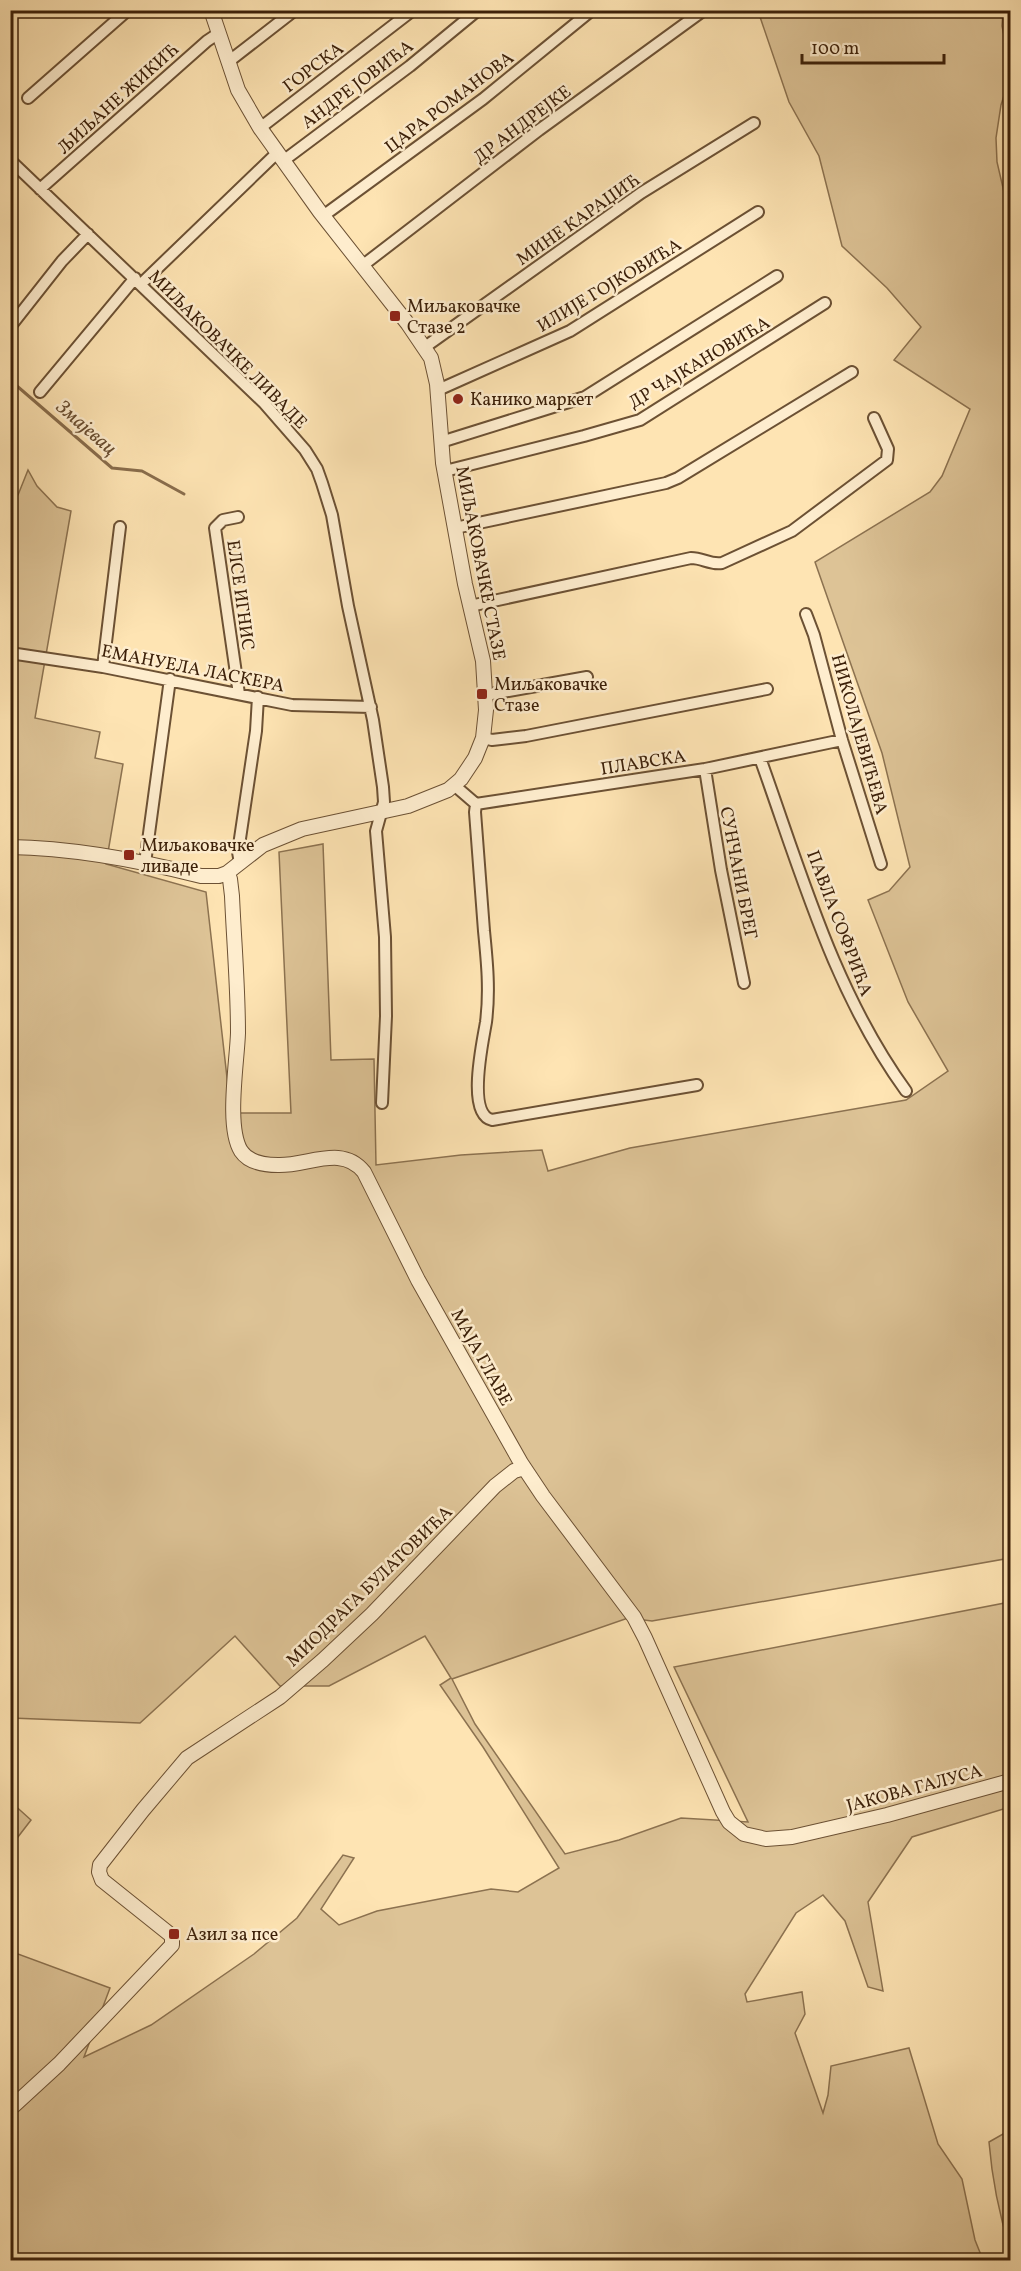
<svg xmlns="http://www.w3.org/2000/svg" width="1021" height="2271" font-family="Vollkorn,serif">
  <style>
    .green { fill: #ddc396; stroke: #8c7250; stroke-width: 1.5 }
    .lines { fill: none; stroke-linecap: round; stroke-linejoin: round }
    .stream { stroke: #896d4c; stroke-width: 3 }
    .minor-casing { stroke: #6c5134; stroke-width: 14 }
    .tertiary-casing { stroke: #6c5134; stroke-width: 16 }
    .minor { stroke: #feedce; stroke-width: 10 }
    .tertiary { stroke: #feedce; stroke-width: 14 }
    .poi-dot { fill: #8f2418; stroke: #feedce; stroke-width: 2 }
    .labels { text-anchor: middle; stroke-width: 5; stroke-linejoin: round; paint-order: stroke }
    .street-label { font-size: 18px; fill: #3c2009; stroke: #feedce }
    .poi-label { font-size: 18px; fill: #3c2009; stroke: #feedce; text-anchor: start }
    .water-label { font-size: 20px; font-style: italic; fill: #694d30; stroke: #feedce }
  </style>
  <rect width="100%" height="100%" fill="#fee4b3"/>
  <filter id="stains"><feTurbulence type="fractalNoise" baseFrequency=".00333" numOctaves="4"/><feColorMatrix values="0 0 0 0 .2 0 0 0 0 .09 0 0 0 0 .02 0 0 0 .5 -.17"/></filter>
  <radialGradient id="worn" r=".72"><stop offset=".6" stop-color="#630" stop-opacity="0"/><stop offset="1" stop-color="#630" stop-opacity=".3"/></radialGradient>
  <path class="green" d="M758 11H1003L1002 26 1010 65V77L1001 105 996 138 997 162 1010 218V1558L652 1621 628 1618 452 1679 475 1724 565 1854 619 1840 681 1818 748 1822 674 1667 1010 1602V1807L912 1837 868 1902 883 1991 868 1987 845 1921 823 1895 796 1913 745 1994 747 2002 802 1992 805 2014 795 2033 823 2113 828 2095 831 2066 909 2048 938 2144 962 2179 975 2240 983 2260H15L10 2255V1951L110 1988 84 2057 151 2025 254 1954 297 1918 343 1855 354 1858 321 1909 339 1925 377 1911 491 1889 518 1892 559 1868 483 1747 440 1685 451 1678 425 1636 329 1686H280L235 1636 140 1723 11 1718V494L18 495 28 470 37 486 57 507 71 511 35 718 100 732 95 758 123 764 106 864 206 892 231 1113H291L279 852 323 844 331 1060 374 1059 376 1165 461 1155 542 1150 548 1171 630 1148 906 1100 948 1071 908 1002 868 900 889 891 910 867 882 753 815 562 930 492 942 476 970 409 894 360 921 327 887 288 842 246 819 156 789 102Z
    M11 1802 31 1820 11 1846Z
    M1010 2130V2249C999 2214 992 2179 989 2142Z"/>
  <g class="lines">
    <path class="stream" d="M10 380 112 468 142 471 184 494"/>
    <g class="minor-casing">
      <path id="minor" d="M228 62 295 10
        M28 98 128 10
        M260 128 413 10
        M10 160 264 403 305 450 317 469 322 483 332 515 348 606 373 720 383 787 384 802 376 831 385 937 386 1016 382 1103
        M283 161 410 66 478 10
        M40 189 207 41 219 33
        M323 216 483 99 592 10
        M362 266 539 130 704 10
        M141 284 277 153
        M10 327 62 261 88 234
        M425 347 641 193 754 123
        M438 390 570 331 758 212
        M40 392 135 278
        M441 442 585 397 777 276
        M445 471 584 436 640 420 825 303
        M238 517 223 520 215 528 239 694
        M455 528 666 483 678 478 852 372
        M470 606 691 558C703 558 710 565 722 563L792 531 887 460 888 449 874 418
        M806 614 814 635 842 740 881 864
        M10 653 103 667 292 705 371 707
        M103 667 120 527
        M486 695 587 677
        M483 738 492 740 526 736 767 689
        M760 758C801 872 834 992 906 1091
        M705 769 721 870 744 983
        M454 785 476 804
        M476 804 475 812C478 851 481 891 484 931 487 961 490 991 486 1022 483 1041 466 1114 492 1120L697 1085
        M476 804 705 769 842 740
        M145 863 170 679
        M240 863 238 852 256 731 258 697"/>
    </g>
    <g class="tertiary-casing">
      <path id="tertiary" d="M10 847C75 848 138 860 201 876H219L227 873 263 845 302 829 408 806 448 790 461 779 475 758 483 738 486 710 483 661 465 584 443 463 437 384 431 358 408 324 320 212 260 128 238 90 211 10
        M227 873 230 879 232 896C234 942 238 987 238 1033 237 1063 226 1127 241 1151 249 1163 265 1165 278 1165 308 1166 342 1144 364 1172L418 1280 521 1463 543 1496 634 1617 645 1638 723 1812 729 1822 744 1834 766 1839 792 1837 887 1815 1010 1781
        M10 2109 59 2064 172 1945V1936L102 1880 99 1872 100 1865 143 1810 187 1758 280 1697 323 1660 372 1614 495 1486 514 1471 524 1468"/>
    </g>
    <use href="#minor" class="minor"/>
    <use href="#tertiary" class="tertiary"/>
  </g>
  <g class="poi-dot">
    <rect x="389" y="310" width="12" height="12" rx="3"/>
    <circle cx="458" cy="399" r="6"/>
    <rect x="476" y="688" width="12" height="12" rx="3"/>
    <rect x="123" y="849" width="12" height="12" rx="3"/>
    <rect x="168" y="1928" width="12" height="12" rx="3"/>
  </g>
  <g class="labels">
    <g class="street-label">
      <text transform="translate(313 67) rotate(-37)" y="6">ГОРСКА</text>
      <text transform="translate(357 84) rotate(-37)" y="6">АНДРЕ ЈОВИЋА</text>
      <text transform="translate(118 98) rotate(-42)" y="6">ЉИЉАНЕ ЖИКИЋ</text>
      <text transform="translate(449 102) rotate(-37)" y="6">ЦАРА РОМАНОВА</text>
      <text transform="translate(522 124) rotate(-37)" y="6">ДР АНДРЕЈКЕ</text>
      <text transform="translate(578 219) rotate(-35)" y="6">МИНЕ КАРАЏИЋ</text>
      <text transform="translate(609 285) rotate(-31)" y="6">ИЛИЈЕ ГОЈКОВИЋА</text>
      <text transform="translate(228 349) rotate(45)" y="6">МИЉАКОВАЧКЕ ЛИВАДЕ</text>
      <text transform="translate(699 362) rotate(-31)" y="6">ДР ЧАЈКАНОВИЋА</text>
      <text transform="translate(481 563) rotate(79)" y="6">МИЉАКОВАЧКЕ СТАЗЕ</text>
      <text transform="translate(241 595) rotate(82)" y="6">ЕЛСЕ ИГНИС</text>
      <text transform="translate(193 668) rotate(11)" y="6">ЕМАНУЕЛА ЛАСКЕРА</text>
      <text transform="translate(860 734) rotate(74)" y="6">НИКОЛАЈЕВИЋЕВА</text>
      <text transform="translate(643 762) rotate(-9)" y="6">ПЛАВСКА</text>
      <text transform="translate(739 873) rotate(79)" y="6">СУНЧАНИ БРЕГ</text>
      <text transform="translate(840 923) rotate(69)" y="6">ПАВЛА СОФРИЋА</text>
      <text transform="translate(482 1357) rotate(61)" y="6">МАЈА ГЛАВЕ</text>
      <text transform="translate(369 1586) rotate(-44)" y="6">МИОДРАГА БУЛАТОВИЋА</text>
      <text transform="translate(914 1788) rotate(-15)" y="6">ЈАКОВА ГАЛУСА</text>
    </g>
    <g class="poi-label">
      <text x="407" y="312">Миљаковачке<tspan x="407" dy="21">Стазе 2</tspan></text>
      <text x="470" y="405">Канико маркет</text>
      <text x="494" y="690">Миљаковачке<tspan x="494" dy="21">Стазе</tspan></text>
      <text x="141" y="851">Миљаковачке<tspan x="141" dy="21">ливаде</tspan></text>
      <text x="186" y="1940">Азил за псе</text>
    </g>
    <g class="water-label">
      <text transform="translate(87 427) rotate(41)" y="7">Змајевац</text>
    </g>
  </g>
  <rect width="1021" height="2271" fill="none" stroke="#fee4b3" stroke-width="36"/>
  <rect x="12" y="12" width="997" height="2247" fill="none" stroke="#3c2009" stroke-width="3"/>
  <rect x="18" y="18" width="985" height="2235" fill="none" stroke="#3c2009" stroke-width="1.5"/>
  <path d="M802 54v9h142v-9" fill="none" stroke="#3c2009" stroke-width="3"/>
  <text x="811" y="54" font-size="18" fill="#3c2009" stroke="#feedce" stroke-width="4.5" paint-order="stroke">100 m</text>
  <rect width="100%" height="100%" filter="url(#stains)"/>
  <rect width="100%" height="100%" fill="url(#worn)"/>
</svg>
